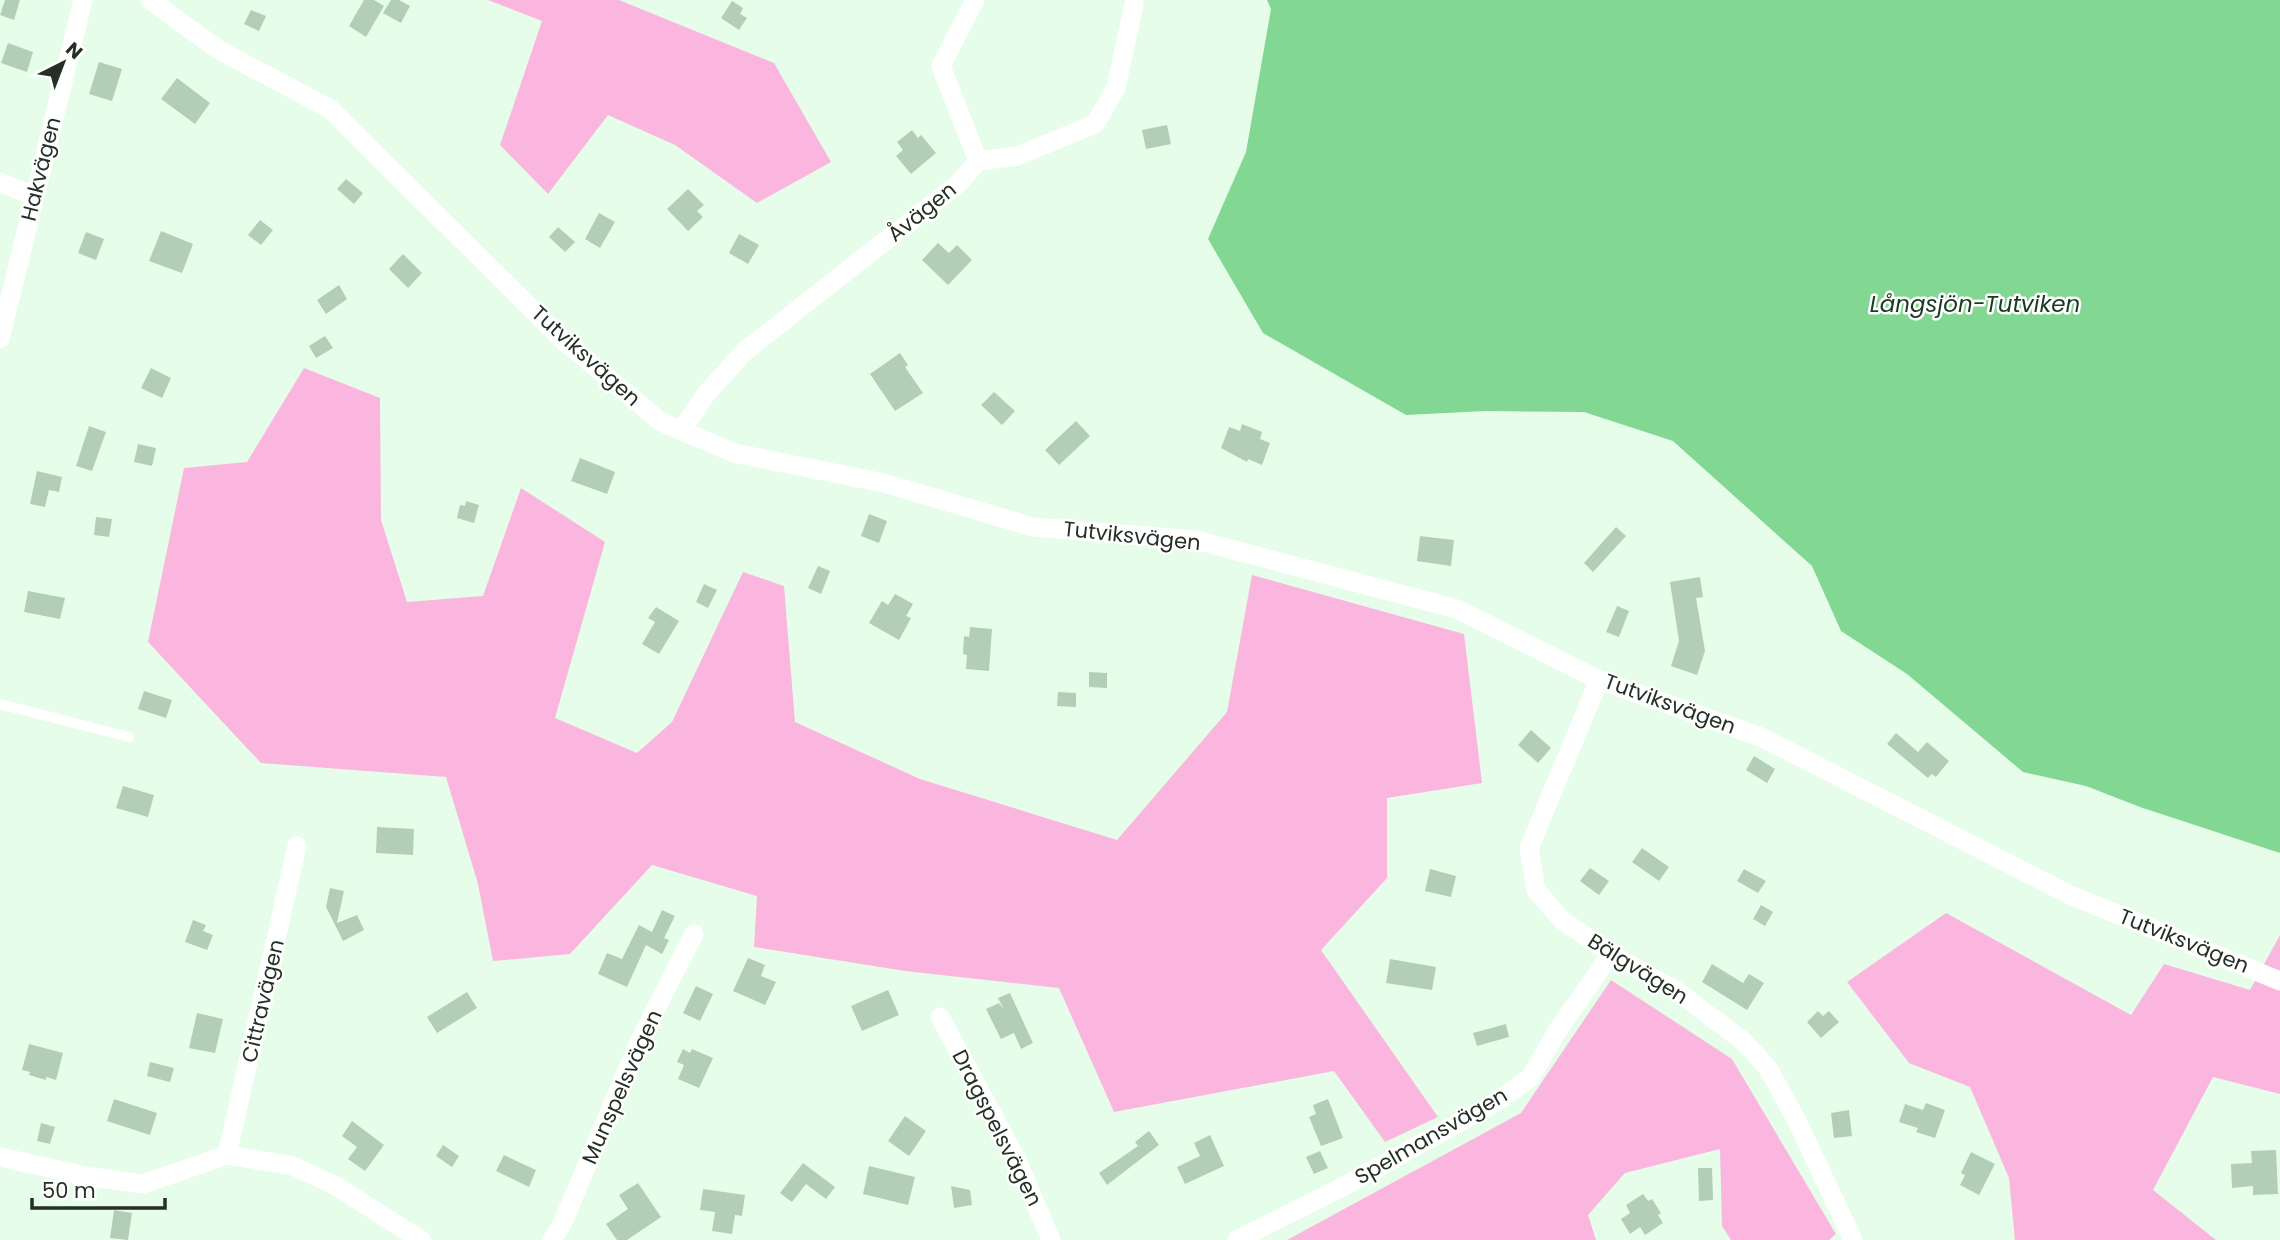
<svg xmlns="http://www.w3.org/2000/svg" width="2280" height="1240" font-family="Poppins,sans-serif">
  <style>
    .green { fill: #fbb6e0 }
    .water { fill: #82d792 }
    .building { fill: #b2ceb6 }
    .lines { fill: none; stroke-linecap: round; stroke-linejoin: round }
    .service { stroke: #fff; stroke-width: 10 }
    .minor { stroke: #fff; stroke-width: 19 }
    .labels { text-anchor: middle; stroke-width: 5; stroke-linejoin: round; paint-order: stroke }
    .street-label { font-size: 21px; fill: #243026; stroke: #fff }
    .water-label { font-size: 23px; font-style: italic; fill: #183b20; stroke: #fff }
  </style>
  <rect width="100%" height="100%" fill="#e6fee9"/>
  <path class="green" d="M488 0H619L774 63 831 162 757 203 675 145 608 115 548 194 500 145 542 21Z
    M304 368 380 398 381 520 407 602 483 596 521 488 605 542 555 718 637 753 672 722 743 572 784 586 795 722 920 779 1117 840 1227 712 1252 575 1464 634 1482 783 1387 798V878L1321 950 1438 1117 1385 1142 1334 1071 1114 1112 1059 988 905 971 754 947 757 896 652 865 570 954 493 961 478 884 446 777 261 763 148 642 184 468 247 462Z
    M1946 913 2131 1015 2164 964 2250 990 2280 935V1094L2213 1077 2153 1190 2216 1240H2015L2009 1178 1970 1087 1909 1063 1847 982Z
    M1611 980 1732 1059 1836 1234 1829 1240H1731L1722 1226 1720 1149 1625 1173 1588 1215 1596 1240H1287L1521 1113Z"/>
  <path class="water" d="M1267 0H2280V853L2140 807 2086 786 2023 772 1907 674 1841 631 1812 566 1673 441 1584 412 1485 411 1406 415 1263 333 1208 239 1246 152 1271 9Z"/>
  <path class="building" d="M5 0H20L14 20 0 15Z
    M364 0H374L384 6 366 37 349 26Z
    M391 0H399L410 6 401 23 383 13Z
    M732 1 743 8 740 14 747 18 739 30 721 18Z
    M251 10 266 16 259 31 244 24Z
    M8 43 33 52 27 72 1 63Z
    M99 62 122 69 112 101 89 94Z
    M177 78 210 103 195 124 161 99Z
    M1167 125 1171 144 1146 149 1142 130Z
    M912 130 918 138 921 135 936 153 911 174 896 156 903 150 897 142Z
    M346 179 363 193 354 204 337 189Z
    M688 189 704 205 697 211 703 217 688 231 667 209Z
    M599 213 615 222 600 248 585 239Z
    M260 220 273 230 261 245 248 235Z
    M558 227 575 242 565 252 549 237Z
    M161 231 193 244 182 273 149 261Z
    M86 232 104 239 96 260 78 253Z
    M739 234 759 245 748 264 729 253Z
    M938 243 949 253 957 245 972 260 948 285 922 260Z
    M403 254 422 273 408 288 389 269Z
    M339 285 347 299 326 314 317 300Z
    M325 336 333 348 316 358 309 346Z
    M900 353 908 365 905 367 923 393 895 411 870 374Z
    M151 368 171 378 162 398 141 388Z
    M994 392 1015 411 1002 425 981 405Z
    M1076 421 1090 436 1059 465 1045 450Z
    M1242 424 1262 432 1260 439 1270 443 1262 465 1248 459 1247 462 1221 448 1229 427 1240 431Z
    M89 426 106 432 92 471 76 466Z
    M138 444 156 448 152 466 134 462Z
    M580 458 615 472 607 494 571 481Z
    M37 471 62 477 59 492 49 490 45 507 30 504Z
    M466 501 479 505 474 523 457 518 460 505 465 506Z
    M869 514 887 521 879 543 861 536Z
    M96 517 112 519 109 537 94 535Z
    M1616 527 1626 536 1593 572 1584 563Z
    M1420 536 1454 540 1451 566 1417 561Z
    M818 566 830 571 821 594 808 588Z
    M1700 577 1703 597 1696 598 1705 651 1697 675 1671 666 1679 641 1670 582Z
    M704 584 717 590 708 608 696 602Z
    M28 591 65 598 60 619 24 612Z
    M895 594 913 604 906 616 911 618 899 640 869 623 882 601 888 605Z
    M1617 606 1629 611 1619 637 1606 632Z
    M656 607 679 621 659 654 642 644 655 622 648 618Z
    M970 627 992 629 989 671 966 669 967 655 963 654 964 636 969 637Z
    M1089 672 1107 673V688L1089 687Z
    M144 691 172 700 166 718 138 709Z
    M1058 692 1076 693V707L1057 706Z
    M1531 730 1551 748 1538 763 1518 745Z
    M1896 733 1918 752 1927 742 1949 761 1936 777 1932 774 1928 778 1887 744Z
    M1754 756 1775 769 1767 783 1746 770Z
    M123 786 154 795 148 817 116 808Z
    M377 827 414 829 413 855 376 853Z
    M1642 848 1669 867 1659 881 1632 862Z
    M1590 868 1609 881 1599 895 1580 881Z
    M1430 869 1456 876 1451 897 1425 891Z
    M1744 869 1766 881 1758 893 1737 881Z
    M330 888 344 891 337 923 357 915 364 930 343 941 326 907Z
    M1761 905 1773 912 1765 926 1753 919Z
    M662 910 675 916 664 938 669 940 662 954 646 945 627 987 598 974 607 953 622 959 639 925 652 932Z
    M193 920 206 925 203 931 213 935 207 950 185 942Z
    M748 958 765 965 761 976 776 982 765 1005 733 991Z
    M1390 959 1436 967 1432 990 1386 983Z
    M1712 964 1743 983 1749 974 1764 983 1747 1010 1702 982Z
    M696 986 713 994 700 1021 683 1013Z
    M888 990 899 1015 862 1031 851 1006Z
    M467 992 477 1008 437 1033 427 1017Z
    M1010 993 1033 1043 1021 1049 1014 1033 1001 1039 986 1009 999 1003 1004 1010 998 998Z
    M1818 1011 1823 1016 1829 1011 1839 1022 1821 1038 1807 1022Z
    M197 1013 223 1019 215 1053 189 1048Z
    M1506 1024 1509 1037 1477 1046 1473 1033Z
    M29 1044 63 1053 56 1080 46 1077V1080L29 1075 30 1072 22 1070Z
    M683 1049 690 1053 692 1049 713 1058 699 1088 678 1079 684 1065 677 1062Z
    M150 1062 174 1068 170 1082 147 1076Z
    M114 1099 157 1113 150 1135 107 1121Z
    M1328 1099 1343 1138 1321 1146 1309 1117 1316 1114 1313 1105Z
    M1926 1103 1945 1110 1935 1138 1916 1132 1918 1128 1899 1122 1905 1104 1923 1110Z
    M1849 1110 1852 1136 1834 1138 1831 1113Z
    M905 1116 926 1131 909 1156 888 1141Z
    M352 1121 384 1145 365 1171 348 1159 357 1147 342 1136Z
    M41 1123 55 1127 50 1144 37 1141Z
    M1149 1131 1159 1145 1107 1185 1099 1173 1138 1146 1135 1142Z
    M1210 1135 1224 1166 1185 1184 1177 1167 1200 1156 1194 1143Z
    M443 1145 459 1156 452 1167 436 1156Z
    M2276 1150 2278 1194 2253 1195V1186L2232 1188 2231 1164 2252 1163 2251 1151Z
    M1320 1151 1328 1168 1314 1174 1306 1157Z
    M1971 1152 1995 1164 1979 1195 1960 1185 1965 1175 1961 1173Z
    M504 1155 536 1170 529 1187 496 1171Z
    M803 1163 835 1187 826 1199 806 1184 792 1202 780 1193Z
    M869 1166 915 1177 908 1205 863 1194Z
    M1698 1168H1712L1713 1200 1699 1201Z
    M638 1183 661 1217 627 1240H617L606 1224 628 1209 619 1195Z
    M951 1186 970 1190 972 1205 954 1208Z
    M703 1189 745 1195 742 1216 735 1215 732 1234 712 1231 715 1212 700 1210Z
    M1643 1194 1648 1201 1652 1199 1661 1213 1658 1215 1663 1223 1645 1235 1640 1227 1630 1234 1621 1219 1630 1213 1626 1205Z
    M114 1210 132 1213 128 1240 110 1238Z"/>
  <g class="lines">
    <path class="service" d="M0 704 129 737"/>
    <path class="minor" d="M150 0 219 50 330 109 564 341 661 422 734 453 884 483 1033 527 1196 540 1457 609 1599 680 1761 737 2068 894 2280 981
      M975 0 941 66 978 161
      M0 182 34 196
      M0 339 83 0
      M681 431 706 394 745 351 959 183 978 161 1017 156 1095 124 1116 88 1134 4
      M1599 680 1529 848 1536 890 1562 920 1611 954 1678 992 1743 1041 1768 1068 1797 1121 1853 1240
      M940 1017 1016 1158 1051 1240
      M227 1155 297 846
      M0 1157 85 1176 143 1184 227 1155 293 1166 336 1186 421 1240
      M552 1240 562 1224 640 1040 694 934
      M1237 1240 1333 1192 1493 1104 1530 1078 1558 1030 1611 954"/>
  </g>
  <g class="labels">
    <g class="street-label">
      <text transform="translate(41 169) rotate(-76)" y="7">Hakvägen</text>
      <text transform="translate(922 212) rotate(-39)" y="7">Åvägen</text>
      <text transform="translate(586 356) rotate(42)" y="7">Tutviksvägen</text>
      <text transform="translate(1132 536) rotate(6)" y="7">Tutviksvägen</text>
      <text transform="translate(1670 704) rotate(20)" y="7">Tutviksvägen</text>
      <text transform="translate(2184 941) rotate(22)" y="7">Tutviksvägen</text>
      <text transform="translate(1638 969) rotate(32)" y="7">Bälgvägen</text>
      <text transform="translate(263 1001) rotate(-77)" y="7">Cittravägen</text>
      <text transform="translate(622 1087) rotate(-66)" y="7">Munspelsvägen</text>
      <text transform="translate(997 1128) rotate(63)" y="7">Dragspelsvägen</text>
      <text transform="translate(1431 1136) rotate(-30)" y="7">Spelmansvägen</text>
    </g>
    <g class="water-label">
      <text x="1975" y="312">Långsjön-Tutviken</text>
    </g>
  </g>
  <g transform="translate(63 63) rotate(42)" stroke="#ffffff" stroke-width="5" paint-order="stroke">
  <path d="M0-5L12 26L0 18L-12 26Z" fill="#243026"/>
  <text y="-10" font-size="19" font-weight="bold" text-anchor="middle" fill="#243026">N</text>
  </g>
  <path d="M32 1198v10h133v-10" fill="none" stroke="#243026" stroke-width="3.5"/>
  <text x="42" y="1198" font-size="21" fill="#243026" stroke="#ffffff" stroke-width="5" paint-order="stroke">50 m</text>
</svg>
